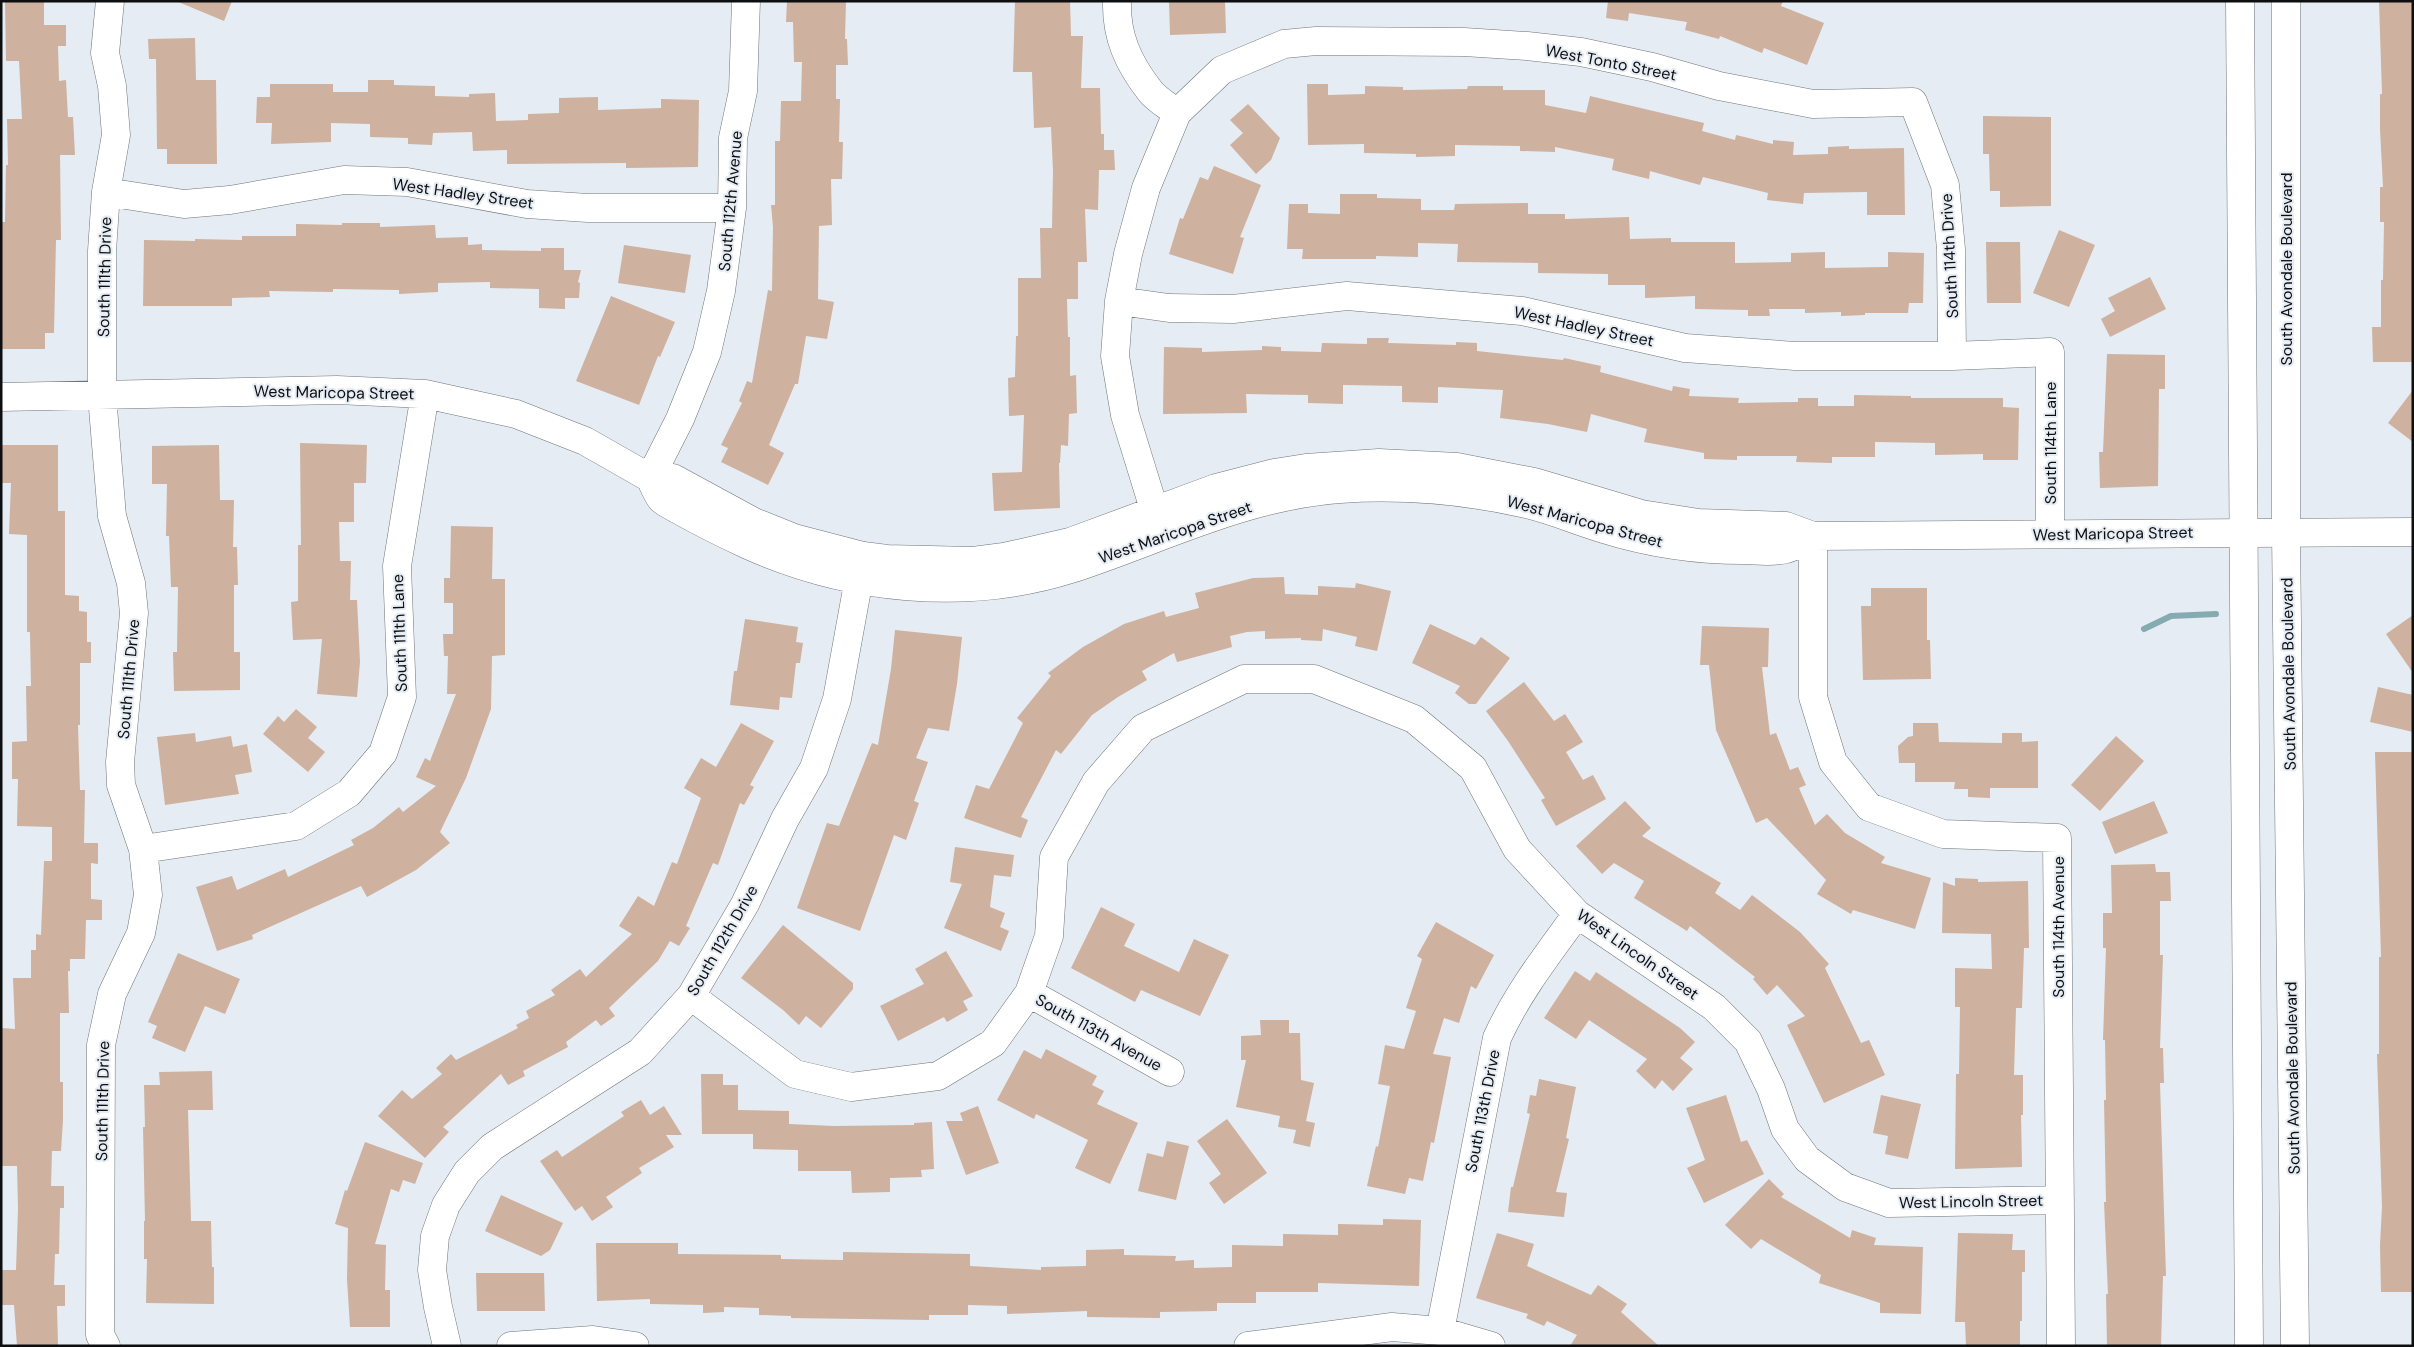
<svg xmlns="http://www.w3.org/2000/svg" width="2414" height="1347" font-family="'DM Sans',sans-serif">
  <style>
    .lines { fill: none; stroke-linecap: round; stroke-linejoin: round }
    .stream { stroke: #85aab0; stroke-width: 6 }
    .building { fill: #ceb19f }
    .minor-casing { stroke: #6f747a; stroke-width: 29 }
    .major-casing { stroke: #6f747a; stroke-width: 29 }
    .minor { stroke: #fff; stroke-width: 28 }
    .major { stroke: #fff; stroke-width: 28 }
    .labels { text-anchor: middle; stroke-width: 4; stroke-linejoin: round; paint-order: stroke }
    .street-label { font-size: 16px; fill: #0c0e10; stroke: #e6ecf3 }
  </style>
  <rect width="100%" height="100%" fill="#e6ecf3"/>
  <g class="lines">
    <path class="stream" d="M2144 629 2171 616 2216 614"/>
  </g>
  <path class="building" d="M5 1H44V25H66V46H58L59 81 66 80 68 117H73L75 155H60L61 240H56L54 333H45V349H1V222H5L6 165H8L7 119H22L19 61H6Z
    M176 1H232L224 21Z
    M787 1H846L845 39H847L848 65H836V99H840L839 142H843L842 179H831L832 225 819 226 818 299 834 302 827 339 806 336 798 384H795L769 445 784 453 768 485 721 462 728 448 721 445 742 403 739 401 747 381 752 383 768 290 772 291 773 227 771 205H775V141H780L781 101H801L802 62H794L793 22H786Z
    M1015 1H1070L1071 36H1083L1081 88H1100L1101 134H1104V150H1114L1115 170H1099L1098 210 1085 209 1087 262H1078V299H1067L1068 337H1070V376L1076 375 1077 413 1069 414 1068 446 1061 445 1060 463H1059L1060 508 994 511 992 473 1022 472 1024 415 1009 416 1008 378 1015 377 1016 336H1018V278H1041L1040 228H1052L1053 171 1051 127 1034 128 1032 72H1013Z
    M1169 1H1225L1226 33 1170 35Z
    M1608 1H1783L1781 6 1824 23 1807 65 1764 48 1762 53 1720 36 1719 39 1685 30 1687 22 1629 13 1628 21 1606 18Z
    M2413 1V362H2373L2372 327H2381V280H2383L2384 222H2380V187H2383L2380 129V94H2382L2379 2Z
    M195 38 196 80H216L217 164H167V149H157L156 59H149L148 39Z
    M368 80H394V85L435 86V96L469 97V94L495 93 496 121 528 120V114L559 113V98L598 97V110L661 108V99L699 100 698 167 626 168V163L507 164V150L473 151 472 132 433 133 432 145 408 144V138L370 137V124L331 123V142L271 144 272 123H256L257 97H270V84H333V92H368Z
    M1307 84H1328V95L1365 94V86L1403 87V90L1467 89 1468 86H1503V90H1545V105L1586 113 1590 96 1704 123 1702 131 1735 140 1736 135 1773 144V140L1794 142 1793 155 1828 154V147L1849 146V149L1904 148 1905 215H1867V192L1804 193 1803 204 1767 200 1768 193 1703 177 1700 185 1650 171 1649 179 1612 170 1614 159 1555 147V152L1520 151V146L1455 145V156L1416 157V154L1364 153V144L1308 145Z
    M1248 104 1280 138 1271 160 1256 174 1230 145 1243 133 1230 120Z
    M1983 116 2051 117V206L2000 207V191H1990L1989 154H1983Z
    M1214 166 1261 185 1240 237 1244 238 1233 274 1169 254 1180 218 1183 219 1200 177 1208 180Z
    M1340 194H1377V198L1421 199V210H1454L1455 204 1528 203V214H1565V219L1629 217 1630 239 1671 238V242H1735V263L1791 262V253L1825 252V268L1888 267V252L1924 253 1923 303H1909L1908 313H1865V315L1841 316V312L1805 313V309H1769L1770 316H1748V310L1695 309V296L1645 298V285H1608V274L1538 273V263L1457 262 1458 244 1418 243V257L1376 256V259H1302L1303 249H1287L1289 204H1308V213L1340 214Z
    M342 223H380V227L435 225 436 238 468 237V245L482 244V250L541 251V248H564V270H581L578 282 580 283 579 298H565V309L539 308V289L490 288V282L438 283V292L399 294V290L333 289V292L269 291 270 297 232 298V306H143L144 240 195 241V239L242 240V236H296V224L342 225Z
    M2059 230 2095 245 2069 307 2033 293Z
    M1986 242H2020L2021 303H1987Z
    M624 245 691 255 685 293 618 283Z
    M2150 277 2166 309 2110 337 2101 319 2115 311 2108 298Z
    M611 296 675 322 660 357 658 356 639 405 576 381Z
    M1367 338H1389L1388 343 1456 345V342L1477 343V351L1563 360 1564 358 1601 366 1600 372 1672 391 1673 386 1690 389 1689 396 1739 398 1738 403 1798 402V398H1818V406H1854V395L1911 396V398H2003V407L2019 408 2018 460H1983V454L1935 455V443L1875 442V457H1832V463L1796 462 1797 456H1737V460L1704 459V453L1644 442 1647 429 1591 414 1587 432 1548 424 1500 418 1503 390 1438 387V403L1402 402V386L1343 385V404L1308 403V395L1246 394 1247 413 1163 414 1164 347 1202 348V352L1262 350V346L1281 347V351L1321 352 1322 343 1367 344Z
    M2107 354 2165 355V389H2159L2158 486 2100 488 2099 452H2103Z
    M2413 390V442L2388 423Z
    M300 443 367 445 366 483H354V522H339L340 561H351L350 600H357L360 662 357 697 317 694 322 639 293 640 291 602 298 601V545H301Z
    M1 445H58V511H65V595L79 596V611L87 612V642H91V663H80V725H78L80 790H85L84 843H98V864L91 863V899L102 900V920H86L85 959H70V971H68L69 1013H60V1082H63V1120L61 1151H52L51 1186H64V1208H60L59 1254H55L54 1285H65V1306H57L58 1346H17L14 1305H1V1270H16L18 1209 17 1166H1V1028L15 1029 13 978H31V950H36V934L41 935 44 861H52V827L17 826 18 779H12V742L27 741 26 686H31L30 632H27V535L9 534 11 483H1Z
    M219 445 220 500H234L233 547H237L238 585H234V652H240V690L174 691 173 652H177L178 587H171L169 536H166L167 484H152V446Z
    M451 526 493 527 492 579H505V655L492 656 491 709 466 778 440 832 450 843 416 870 367 897 361 886 252 935 253 939 217 951 196 887 232 876 237 890 285 869 288 877 354 845 351 840 373 828 399 807 403 812 436 786 416 777 425 758 430 761 456 694H447L448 656H444L443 634H453V603H444V578H450Z
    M1284 577 1285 594 1318 595V586L1355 588 1356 583 1391 591 1377 651 1355 646 1357 637 1323 629 1322 641 1301 640V638L1265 639V631L1247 632 1230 636 1232 647 1177 662 1174 653 1142 671 1147 680 1118 697 1092 715 1061 754 1056 750 1021 817 1028 820 1021 838 964 818 976 785 989 789 1023 723 1017 718 1051 676 1048 673 1083 647 1124 624 1164 611 1166 617 1199 608 1195 593 1253 578Z
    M1871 588H1927V640H1930L1931 679 1863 680 1861 606H1871Z
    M2413 615V673L2386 634Z
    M745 619 798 627 796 642 803 643 800 663H796L792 698 780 697 779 710 730 705 734 671H737Z
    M1430 624 1475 645 1481 637 1510 658 1476 704H1469L1455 693 1460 686 1412 663Z
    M1702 626 1769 628 1768 667H1762L1770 735 1776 733 1790 770 1798 767 1806 785 1799 788 1815 825 1827 814 1845 833 1885 857 1881 863 1931 878 1915 929 1853 910 1851 914 1817 894 1826 880 1767 818 1756 823 1716 730 1709 665H1700Z
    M895 630 962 637 957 684 949 731 928 728 916 758 928 762 914 801 919 803 906 840 894 835 860 931 797 908 827 823 839 826 872 743 878 745 891 669Z
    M1524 682 1554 721 1565 714 1583 742 1566 752 1583 780 1593 775 1606 799 1556 826 1541 800 1545 798 1508 741 1486 711Z
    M2378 687 2413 695V732L2370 722Z
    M296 709 317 727 308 738 325 752 308 772 263 734 278 716 284 722Z
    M741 723 774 741 750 785 754 787 744 805 740 803 718 865 713 863 686 926 690 928 679 946 670 941 658 961 609 1008 615 1016 601 1026 596 1020 566 1042 568 1047 523 1071 525 1076 508 1085 501 1074 443 1127 449 1132 425 1158 378 1116 402 1090 412 1099 442 1074 436 1068 451 1054 456 1060 518 1028 516 1025 529 1018 526 1011 555 995 551 990 580 969 586 977 632 934 619 926 638 896 654 906 672 862 677 864 701 798 684 788 701 758 716 767Z
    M1913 723H1938L1939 742 2002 743V733H2022V742L2038 741V788H1990V798L1968 797V789H1954L1955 782H1915V763H1899L1898 746 1908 737 1913 736Z
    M195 733 196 742 231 736 233 747 247 744 252 772 235 775 239 794 165 805 157 737Z
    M2116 736 2144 761 2100 811 2071 785Z
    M2375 752H2413V1292H2381L2380 1245 2382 1207 2377 1054H2379V957H2381Z
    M1625 801 1651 828 1642 836 1721 883 1715 893 1740 910 1752 895 1800 932 1829 964 1825 968 1861 1043 1869 1040 1885 1075 1824 1103 1787 1025 1805 1016 1777 985 1767 995 1753 979 1755 977 1690 926 1687 931 1634 898 1644 881 1614 863 1602 874 1576 846Z
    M2154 801 2168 833 2115 854 2102 822Z
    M955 847 1014 855 1011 877 994 875 990 907 1005 913 1000 927 1009 931 1001 951 944 928 962 884 950 882Z
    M2155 864 2156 872H2170L2171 901H2160V955H2163L2160 1048H2163L2164 1083H2160L2166 1276H2163L2161 1346H2107L2106 1294H2108L2104 1202H2106L2104 1100H2106L2105 1040H2103L2106 948H2103V913H2112L2111 865Z
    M1955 878 1978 879V882L2028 881 2029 948H2024L2022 1008H2016L2014 1075H2023V1115H2021L2022 1167 1955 1169 1956 1074H1959L1960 1007H1955V968L1992 969 1991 934 1942 933 1943 882 1955 886Z
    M1101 907 1135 924 1124 946 1179 972 1194 939 1229 955 1200 1016 1141 990 1135 1002 1071 968Z
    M1436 922 1494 955 1476 989 1471 986 1459 1023 1444 1018 1433 1054 1451 1057 1434 1143 1431 1142 1423 1181 1409 1178 1405 1194 1367 1186 1376 1146 1378 1147 1390 1086 1378 1084 1385 1045 1404 1049 1416 1011 1406 1008 1422 959 1417 956Z
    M783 925 853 983V989L821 1028 806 1016 799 1025 783 1010 741 978Z
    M946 951 973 996 963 1001 968 1010 947 1022 944 1017 898 1041 880 1006 924 984 915 969Z
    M178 953 240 979 225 1014 205 1006 185 1052 152 1038 157 1026 148 1022Z
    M1575 971 1590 981 1596 972 1680 1028 1695 1042 1680 1058 1693 1069 1673 1091 1662 1080 1655 1089 1636 1071 1647 1059 1589 1020 1576 1039 1544 1018Z
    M1260 1020H1289V1033H1300L1301 1080 1314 1083 1306 1121 1315 1123 1310 1147 1293 1143 1296 1130 1278 1127 1280 1116 1236 1107 1246 1060H1241V1036L1261 1035Z
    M1046 1049 1097 1076 1092 1085 1104 1091 1097 1104 1138 1123 1110 1184 1075 1168 1088 1140 1036 1114 1034 1119 997 1100 1024 1050 1041 1059Z
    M212 1071 213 1110H188L191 1221H211L212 1267H214V1304L146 1303 147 1259H144V1221H145L143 1127H145L144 1085H160L159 1072Z
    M701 1074H723V1085H738V1110L789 1111V1124L834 1126 914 1125V1123L932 1122 934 1169 921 1170 922 1177 890 1178V1192L852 1193 851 1171H798V1150L753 1149V1134H702Z
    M1539 1079 1576 1087 1566 1138 1569 1139 1556 1192 1567 1193 1564 1217 1508 1212 1511 1187H1513L1530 1114 1527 1113 1530 1095 1536 1096Z
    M1726 1095 1741 1142 1747 1140 1764 1174 1704 1203 1687 1168 1705 1160 1686 1108Z
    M1881 1095 1921 1104 1908 1159 1885 1154 1888 1136 1873 1133Z
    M641 1100 650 1115 664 1106 682 1135H666L674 1147 639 1168 642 1173 606 1197 613 1207 592 1221 582 1206 575 1211 540 1161 557 1150 562 1157 624 1116 621 1112Z
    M978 1106 999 1163 966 1175 946 1121H963L960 1113Z
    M1227 1119 1267 1173 1224 1204 1209 1183 1221 1174 1197 1141Z
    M1167 1141 1189 1146 1176 1200 1138 1191 1147 1153 1163 1157Z
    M365 1142 423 1163 415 1184 403 1180 399 1192 391 1189 375 1244 386 1245 385 1290H390V1327H350L347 1279 348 1228 335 1224 345 1190 347 1191Z
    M1769 1179 1784 1194 1781 1197 1850 1238 1852 1230 1876 1238 1874 1245 1923 1247 1921 1314 1880 1313V1303L1819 1283 1821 1275 1761 1239 1751 1249 1725 1225Z
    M501 1195 563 1223 550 1250 541 1256 485 1231Z
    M1383 1219 1421 1220 1419 1286 1318 1283V1292H1256V1303H1217V1311L1160 1312V1318L1087 1317V1311L1007 1314V1306L968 1305V1315H929V1320L791 1318V1316L759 1315V1308L724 1307V1312L703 1313V1305L650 1304V1299L597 1301 596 1243H678V1254L781 1255V1259L843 1260V1252L970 1254V1266L1041 1270V1267L1086 1266V1250L1124 1249V1255L1176 1256 1175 1261 1194 1260V1268L1232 1267V1245L1283 1246V1234L1338 1235V1224L1383 1225Z
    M1497 1233 1534 1244 1527 1266 1591 1295 1598 1285 1627 1304 1621 1312 1659 1346H1570L1577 1335 1547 1321 1544 1326 1526 1318 1528 1314 1476 1298Z
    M1958 1233 2013 1234 2012 1250H2025V1272H2022V1321H2020V1346H1966L1965 1322H1955Z
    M476 1273H544L545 1311H477Z"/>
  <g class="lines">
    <g class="minor-casing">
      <path id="minor" d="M1117 1C1116 36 1128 63 1150 91 1156 99 1168 106 1177 113
        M106 192 184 204 230 200 344 180 407 182 527 204 588 208H732
        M1119 301 1169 308 1233 309 1347 296 1522 311 1685 348 1795 356H1952L2050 352V534
        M1 397 337 390 425 394 516 414 585 441 650 478H673L754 522 794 538 863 556 887 559 973 561 1004 557 1070 542 1216 488 1274 473 1306 468 1379 463 1457 467 1534 482 1641 514 1699 523 1786 526 1813 536 2413 532
        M650 478C653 484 657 494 661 499 665 503 672 506 677 509 700 522 724 534 748 545 848 590 966 602 1071 569 1160 540 1244 496 1340 489 1401 485 1463 490 1522 503 1550 509 1577 521 1604 529 1649 543 1696 550 1743 550 1756 550 1773 553 1786 549 1795 547 1805 540 1813 536
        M650 478 680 419 707 352 721 291 732 208 733 138 743 91 746 1
        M1162 535 1125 415 1115 356 1119 301 1128 254 1146 188 1177 113 1222 70 1284 44 1316 41 1464 42 1527 46 1581 52 1652 67 1719 86 1813 104 1913 102 1945 185 1951 249 1952 356
        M1813 536V697L1833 762 1869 807 1943 834 2057 838 2061 1346
        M143 849 296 826 349 793 383 753 402 697 397 566 425 394
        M1029 993 1170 1072
        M691 996 795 1074 851 1087 938 1076 993 1043 1029 993 1049 936 1054 857 1096 782 1143 728 1244 679H1314L1414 719 1473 768 1517 849 1577 914 1714 1007 1748 1041 1771 1089 1785 1129 1807 1159 1845 1187 1889 1203 2060 1200
        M1440 1331 1497 1038C1518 992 1548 954 1577 914
        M106 1346 100 1335 101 1045 112 994 141 933 148 895 143 849 121 785 120 762 134 613 131 583 112 516 102 396V251L106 192 116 135 112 86 105 53 110 1
        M447 1346 438 1307 432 1270 435 1236 446 1205 467 1172 492 1147 640 1052 691 996 745 904 785 819 814 768 837 699 862 562
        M511 1346 593 1340 635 1346
        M1248 1346 1392 1327 1440 1331 1491 1346"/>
    </g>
    <g class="major-casing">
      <path id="major" d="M2240 1 2249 1346
        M2286 1V532L2295 1346"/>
    </g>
    <use href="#minor" class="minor"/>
    <use href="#major" class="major"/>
  </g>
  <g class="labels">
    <g class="street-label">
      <text transform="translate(1611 62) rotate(11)" y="6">West Tonto Street</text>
      <text transform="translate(463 193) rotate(8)" y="6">West Hadley Street</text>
      <text transform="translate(730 201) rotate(-85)" y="6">South 112th Avenue</text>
      <text transform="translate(1949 256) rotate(-93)" y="6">South 114th Drive</text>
      <text transform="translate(2286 269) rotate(-90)" y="6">South Avondale Boulevard</text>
      <text transform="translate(104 277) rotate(-89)" y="6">South 111th Drive</text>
      <text transform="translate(1584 326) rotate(12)" y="6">West Hadley Street</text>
      <text transform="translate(334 392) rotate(1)" y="6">West Maricopa Street</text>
      <text transform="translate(2050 443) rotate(-90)" y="6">South 114th Lane</text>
      <text transform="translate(1585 521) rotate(15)" y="6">West Maricopa Street</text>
      <text transform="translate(1175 532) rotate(-19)" y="6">West Maricopa Street</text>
      <text transform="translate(2113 533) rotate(-1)" y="6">West Maricopa Street</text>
      <text transform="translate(399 633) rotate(-92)" y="6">South 111th Lane</text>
      <text transform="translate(2288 674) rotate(-91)" y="6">South Avondale Boulevard</text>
      <text transform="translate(128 679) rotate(-85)" y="6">South 111th Drive</text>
      <text transform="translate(2058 927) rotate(-90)" y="6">South 114th Avenue</text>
      <text transform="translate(722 940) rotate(-60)" y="6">South 112th Drive</text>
      <text transform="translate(1638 954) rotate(35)" y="6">West Lincoln Street</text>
      <text transform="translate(1099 1032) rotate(29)" y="6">South 113th Avenue</text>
      <text transform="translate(2292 1078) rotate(-91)" y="6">South Avondale Boulevard</text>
      <text transform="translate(102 1101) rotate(-89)" y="6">South 111th Drive</text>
      <text transform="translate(1482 1111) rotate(-79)" y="6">South 113th Drive</text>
      <text transform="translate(1971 1201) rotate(-1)" y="6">West Lincoln Street</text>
    </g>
  </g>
  <rect width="2414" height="1347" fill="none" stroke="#0c0e10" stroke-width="5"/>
</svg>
